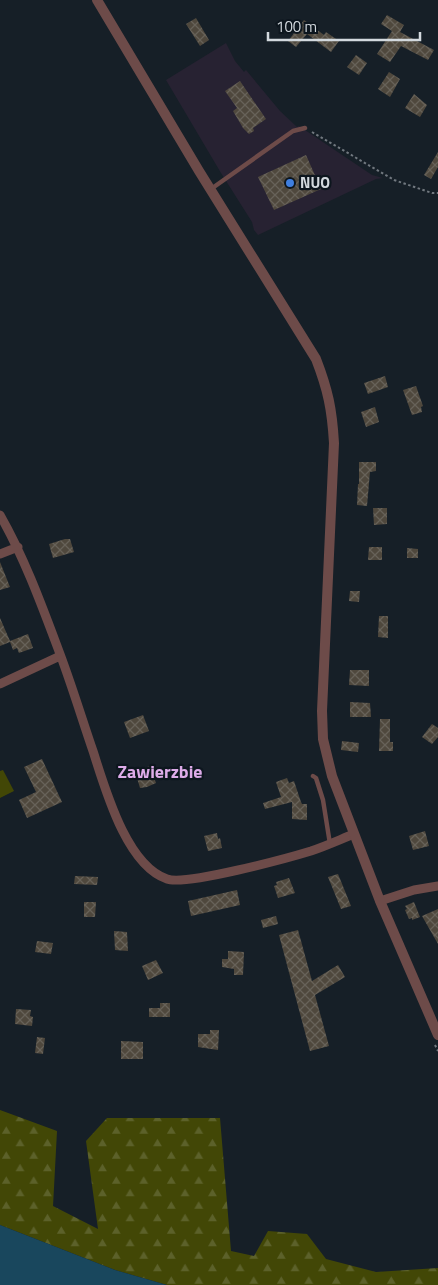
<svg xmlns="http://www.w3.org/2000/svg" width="438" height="1285" font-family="'Titillium Web',sans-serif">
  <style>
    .commercial { fill: #272232 }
    .forest { fill: url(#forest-firs) }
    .park { fill: #424706 }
    .water { fill: #19475d }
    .building { fill: url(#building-cross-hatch) }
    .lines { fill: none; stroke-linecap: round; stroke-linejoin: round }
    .path { stroke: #71787f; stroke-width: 2; stroke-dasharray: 2.5 2.5; stroke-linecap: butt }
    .service { stroke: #6d4b49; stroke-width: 4.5 }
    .minor { stroke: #6d4b49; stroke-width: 9 }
    .tertiary { stroke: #6d4b49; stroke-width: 10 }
    .shop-dot { fill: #3f7fe0; stroke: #0d161e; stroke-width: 2 }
    .labels { text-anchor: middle; stroke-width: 4.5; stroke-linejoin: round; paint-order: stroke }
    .poi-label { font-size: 15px; font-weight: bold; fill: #d3d9de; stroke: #0d161e; text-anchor: start }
    .quarter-label { font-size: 18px; font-weight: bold; fill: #ddabe8; stroke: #0d161e }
  </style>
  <defs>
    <pattern id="forest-firs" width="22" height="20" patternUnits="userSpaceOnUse" patternTransform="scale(1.25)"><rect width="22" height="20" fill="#424706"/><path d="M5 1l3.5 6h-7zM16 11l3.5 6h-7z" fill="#5c612a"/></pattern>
    <pattern id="building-cross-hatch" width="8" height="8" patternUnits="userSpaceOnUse" patternTransform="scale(1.25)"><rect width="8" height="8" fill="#4f483d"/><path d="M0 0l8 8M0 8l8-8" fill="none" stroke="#676259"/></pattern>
  </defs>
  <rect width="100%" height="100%" fill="#161f27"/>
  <path class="commercial" d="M226 43 235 61 244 72 246 70 280 111 297 127 299 126 372 175 383 178 376 179 258 235 254 230 252 222 221 173 166 80Z"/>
  <path class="forest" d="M0 1110 57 1131 53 1206 98 1229 86 1141 107 1118H220L231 1251 254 1256 268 1231 307 1234 326 1259 376 1272 438 1268V1285H167L115 1270 0 1225Z"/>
  <path class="park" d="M3 770 14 791 0 798V771Z"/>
  <path class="water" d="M0 1225 115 1270 167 1285H0Z"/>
  <path class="building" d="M387 15 404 25 400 32 434 50 428 60 401 46 390 62 377 54 392 31 381 24Z
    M196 18 209 40 200 46 186 24Z
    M304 20 324 35 326 32 339 41 331 52 307 34 296 47 288 41Z
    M356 55 367 63 359 75 347 67Z
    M389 72 400 79 390 97 378 89Z
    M240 81 266 119 253 128 254 131 249 134 243 128 233 111 237 108 225 91Z
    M414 94 427 105 420 117 405 108Z
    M438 152V167L431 179 424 175Z
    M306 155 321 189 274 210 258 177Z
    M385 376 388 387 368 394 364 383Z
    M416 386 423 406 421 407 422 412 412 415 403 390Z
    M375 407 379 422 366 427 361 412Z
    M359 462H376V471L370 472 367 506 357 505 358 484H359Z
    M373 508H387V524L374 525Z
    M65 539H70L74 552 53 558 49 544Z
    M369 547H382V560H368Z
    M407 548 418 549V558H407Z
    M0 562 10 587 0 590Z
    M350 591H360L359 602 349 601Z
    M379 616H388V638L378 637Z
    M0 618 10 641 28 634 33 648 19 653 17 648 13 650 10 642 0 646Z
    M350 670H369V686L349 685Z
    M350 702 370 703 371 717H350Z
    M143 715 149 731 130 738 124 722Z
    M380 719H390V742H393V751H379Z
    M432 724 438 728V737L432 744 422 737Z
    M342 741 359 743 358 752 341 750Z
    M42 759 62 802 27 818 19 800 36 792 24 767Z
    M150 766 156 783 147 787 140 788 135 771Z
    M287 778 289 783 294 781 301 802 302 804H307V820L292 819V802L265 809 263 803 281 797 276 782Z
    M425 831 429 846 413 850 409 836Z
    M217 833 218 839 220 838 222 848 208 851 204 836Z
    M338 874 351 906 341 909 328 877Z
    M75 876 98 877 97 885 74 884Z
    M289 878 295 893 278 898 274 886 277 885 276 882Z
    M237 890 240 905 191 916 188 901Z
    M84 902H96L95 917H84Z
    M414 902 420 917 412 920V918L409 919 405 910 407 909 405 906Z
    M438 909V944L422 916Z
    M276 916 278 924 263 928 261 920Z
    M298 930 312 981 338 965 345 977 315 995 329 1046 310 1051 279 935Z
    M114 931 127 932 128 951 115 950Z
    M37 941 53 943 51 954 35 952Z
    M228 951 244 952 243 975H234V969L222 967V959H228Z
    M156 960 163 973 148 980 142 966Z
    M160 1003H170V1017H149V1008H160Z
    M16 1009 31 1010 30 1016 33 1017 32 1026 15 1024Z
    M210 1030H219L218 1050 198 1047V1034H210Z
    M37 1037 45 1038 43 1054 35 1053Z
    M121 1041 143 1042V1059H121Z"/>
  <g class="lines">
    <path class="path" d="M312 132 394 180 432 193H438
      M435 1045 438 1051"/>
    <path class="service" d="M211 189 293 131 305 128
      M313 776 316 778 323 800 330 844"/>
    <path class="minor" d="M0 515C25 559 42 606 60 654 72 686 82 719 93 751 105 788 126 865 167 879 185 886 288 858 311 851 326 846 339 840 354 834
      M0 554 18 547
      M0 684 60 656
      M380 901 414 890 438 886"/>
    <path class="tertiary" d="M97 0 199 171 316 359C328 390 332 409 334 443L322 711 323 739 332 776 380 901 438 1035"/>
  </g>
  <circle class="shop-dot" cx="290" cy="183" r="5"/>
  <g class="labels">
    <g class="poi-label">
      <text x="300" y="188">NUO</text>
    </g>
    <g class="quarter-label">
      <text x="160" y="778">Zawierzbie</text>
    </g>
  </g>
  <path d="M268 32v8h152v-8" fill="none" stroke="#d3d9de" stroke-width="2.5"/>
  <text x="276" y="32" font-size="15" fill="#d3d9de" stroke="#0d161e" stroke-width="4" paint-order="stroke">100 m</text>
</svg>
